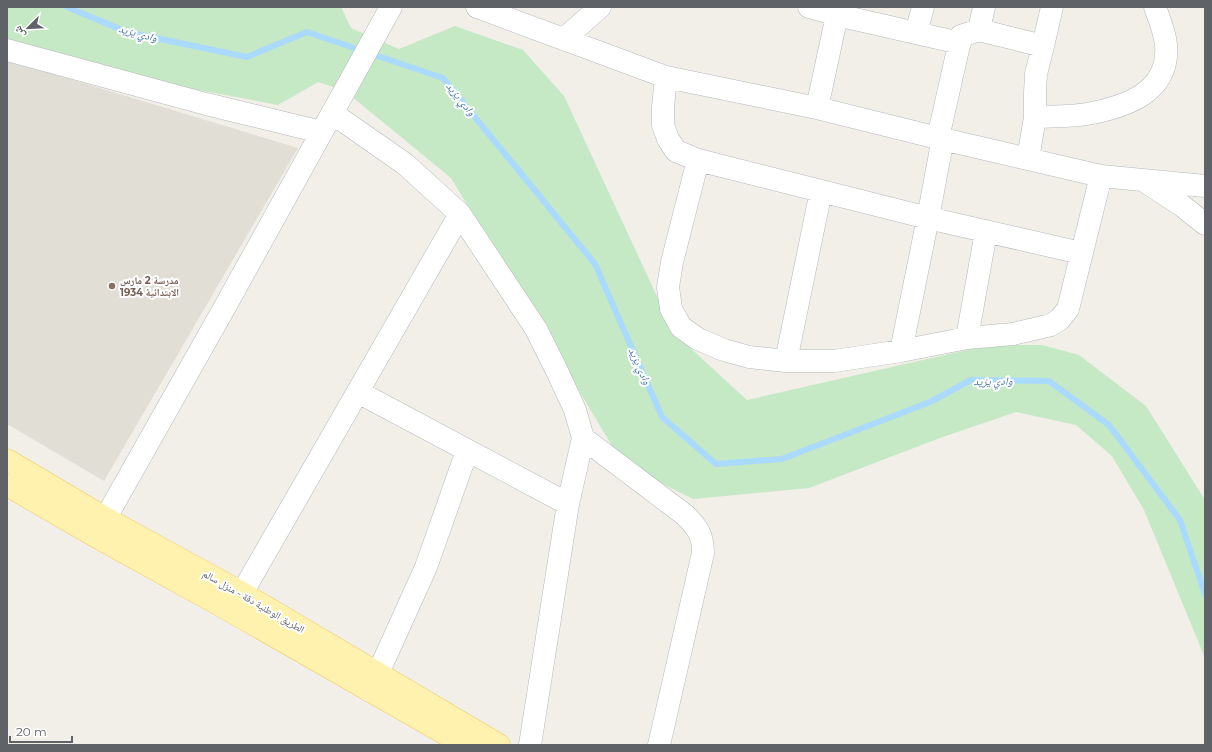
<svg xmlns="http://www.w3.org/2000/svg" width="1212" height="752" font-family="Montserrat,'Noto Naskh Arabic',sans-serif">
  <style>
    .education { fill: #e1ded6 }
    .green { fill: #c5e8c5 }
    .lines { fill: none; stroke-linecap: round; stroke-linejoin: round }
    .stream { stroke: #aadaff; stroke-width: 6 }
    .minor-casing { stroke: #b5b8bc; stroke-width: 23 }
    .major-casing { stroke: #f2c960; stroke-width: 23 }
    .minor { stroke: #fff; stroke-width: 22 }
    .major { stroke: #fff2af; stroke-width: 22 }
    .education-dot { fill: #8d6e63; stroke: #fff; stroke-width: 1.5 }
    .labels { text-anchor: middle; stroke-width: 4; stroke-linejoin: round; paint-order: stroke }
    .education-label { font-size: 10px; font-weight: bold; fill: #785e54; stroke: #fff; text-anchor: start }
    .street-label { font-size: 10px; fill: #5f6368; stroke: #fff }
    .water-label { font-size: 11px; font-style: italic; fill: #4174aa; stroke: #fff }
  </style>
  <rect width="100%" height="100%" fill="#f1efe8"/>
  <path class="education" d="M7 60 298 148 104 481 7 424Z"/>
  <path class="green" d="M7 7H341L351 28 399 49 455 26 523 50 564 96 674 333 747 400 989 345H1042L1079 355 1146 406 1205 500V658L1144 510 1112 456 1076 425 1016 412 940 438 809 488 693 499 623 464 451 178 345 91 318 82 278 105 113 74 7 43Z"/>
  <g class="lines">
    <path class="stream" d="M67 7 127 32 247 57 307 32 443 78 595 264 662 417 716 464 782 459 930 402 971 380 1049 381 1109 425 1180 520 1205 594"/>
    <g class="minor-casing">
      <path id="minor" d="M477 7 666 77 817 108 938 138 1101 176 1205 186
        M809 7 837 15 960 43
        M979 30 984 7
        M916 33 923 7
        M564 39 600 7
        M1043 46 1052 7
        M7 50 206 104 321 132
        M666 77 663 107V125L668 139 676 151 698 160 928 218 1081 253
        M817 108 837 15
        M332 113 405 164 460 214 536 329 557 371 575 410 583 438 568 504 530 745
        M1035 117C1052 116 1070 117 1087 114 1125 107 1170 93 1166 45 1165 32 1159 19 1155 7
        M938 138 961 36 979 30 1043 46 1036 74 1035 93V117L1028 159
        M698 160 672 262 668 287 671 309 681 327 698 339 724 350 749 357 786 361H834L901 351 967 338 1013 334 1051 325 1060 319 1068 309 1101 176
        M1146 182 1181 205 1205 224
        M967 338 986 232
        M901 351 928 218 943 138
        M786 361 821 191
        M358 392 568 504
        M583 438 685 515C697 527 703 534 703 553L659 745
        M96 535 226 305 391 7
        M242 593 460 214
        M370 691 426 567 467 451"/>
    </g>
    <g class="major-casing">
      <path id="major" d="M7 460 105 518 242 593 499 745
        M7 485 95 536 220 605 465 745"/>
    </g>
    <use href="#minor" class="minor"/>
    <use href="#major" class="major"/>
  </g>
  <circle class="education-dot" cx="112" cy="286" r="4"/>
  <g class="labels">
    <g class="education-label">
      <text x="120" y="284">مدرسة 2 مارس<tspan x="120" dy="12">1934 الابتدائية</tspan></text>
    </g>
    <g class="street-label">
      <text transform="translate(254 601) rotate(30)" y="4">الطريق الوطنية دقة - منزل سالم</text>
    </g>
    <g class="water-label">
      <text transform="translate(138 33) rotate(15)" y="4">وادي يزيد</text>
      <text transform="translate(461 99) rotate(51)" y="4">وادي يزيد</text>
      <text transform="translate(640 366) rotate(66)" y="4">وادي يزيد</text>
      <text transform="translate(993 381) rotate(-1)" y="4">وادي يزيد</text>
    </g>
  </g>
  <rect width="1212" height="752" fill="none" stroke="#5f6368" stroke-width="16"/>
  <g transform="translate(28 28) rotate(246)" stroke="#ffffff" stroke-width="3" paint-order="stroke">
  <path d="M0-3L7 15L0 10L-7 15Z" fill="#5f6368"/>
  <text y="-6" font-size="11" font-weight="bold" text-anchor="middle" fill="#5f6368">ش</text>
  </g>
  <path d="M10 736v6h62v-6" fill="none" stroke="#5f6368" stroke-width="2"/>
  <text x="16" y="736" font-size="12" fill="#5f6368" stroke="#ffffff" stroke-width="3" paint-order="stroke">20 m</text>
</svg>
